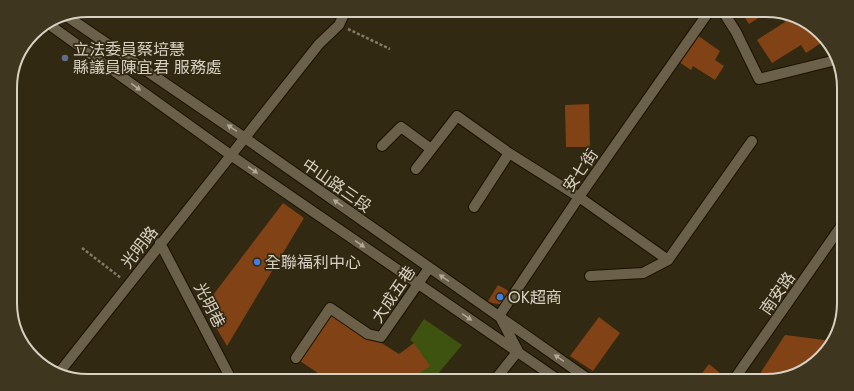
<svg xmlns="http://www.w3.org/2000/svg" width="854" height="391" font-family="Jost,'Noto Sans TC',sans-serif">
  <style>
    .industrial { fill: #3c2e21 }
    .green { fill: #3e5310 }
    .building { fill: #814315 }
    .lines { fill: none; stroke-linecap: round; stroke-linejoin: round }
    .minor-casing { stroke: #1a1100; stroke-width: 12 }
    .path { stroke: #827b68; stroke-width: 2.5; stroke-dasharray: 3 2; stroke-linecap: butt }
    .minor { stroke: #6b6049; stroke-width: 10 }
    .oneway { fill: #b1a998 }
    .service-dot { fill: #5c6f8a; stroke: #322912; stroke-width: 1.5 }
    .shop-dot { fill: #3f7fe0; stroke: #322912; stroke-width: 1.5 }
    .labels { text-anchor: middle; stroke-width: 3.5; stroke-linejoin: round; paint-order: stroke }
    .poi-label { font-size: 16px; fill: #d7d1c3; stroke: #322912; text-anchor: start }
    .street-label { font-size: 16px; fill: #d7d1c3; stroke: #322912 }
    .rim { fill: none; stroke: #d7d1c3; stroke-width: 2 }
  </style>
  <rect width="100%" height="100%" fill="#322912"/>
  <path class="industrial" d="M532 371 546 381H513L515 377Z"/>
  <path class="green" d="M424 319 462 345 432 381H419L415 376 414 343 410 340Z"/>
  <path class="building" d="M740 10H766L769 11 749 24Z
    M780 13 796 16 820 35 824 41 806 53 801 45 772 63 757 40 785 22Z
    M697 35 720 51 715 60 724 66 715 80 693 66 691 70 679 62Z
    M589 104 590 147H566L565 105Z
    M283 203 304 218 227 346 204 307Z
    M498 285 512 293 507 301 499 304 492 303 488 301Z
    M329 310 399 354 414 343 430 366 415 376 419 381H330L297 359Z
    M599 317 620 333 593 371 570 356Z
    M785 335 832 341 809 368 770 381H762L761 372Z
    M709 364 720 373 714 381H696Z"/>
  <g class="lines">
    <g class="minor-casing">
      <path id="minor" d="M722 10 736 32 759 79 836 60
        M65 15 245 138 591 381
        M47 23 232 156 560 381
        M382 146 401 127 431 149
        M416 169 457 116 509 153 579 197 668 260
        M474 207 509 153
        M160 243 232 381
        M590 276 643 273 668 260 752 141
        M499 316 579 197 710 10
        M500 317 517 349
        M296 358 330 308 368 334 381 337 429 268
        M58 374 319 44 339 25 346 10
        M494 381 518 351
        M733 381 844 222"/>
    </g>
    <path class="path" d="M443 10 458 13
      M348 29 390 49
      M82 248 121 278"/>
    <use href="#minor" class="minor"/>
  </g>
  <defs><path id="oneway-solid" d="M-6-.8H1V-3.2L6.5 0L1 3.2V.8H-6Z"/></defs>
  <g class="oneway">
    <use href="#oneway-solid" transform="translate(136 87) rotate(36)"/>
    <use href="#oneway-solid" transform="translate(232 128) rotate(-146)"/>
    <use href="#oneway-solid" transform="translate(253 170) rotate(35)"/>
    <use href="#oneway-solid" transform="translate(338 203) rotate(-145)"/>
    <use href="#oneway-solid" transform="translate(360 244) rotate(35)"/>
    <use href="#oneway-solid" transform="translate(444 278) rotate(-146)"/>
    <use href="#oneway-solid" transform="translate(467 317) rotate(34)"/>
    <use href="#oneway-solid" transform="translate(559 358) rotate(-145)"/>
  </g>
  <circle class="service-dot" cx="65" cy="58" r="4"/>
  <g class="shop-dot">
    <circle cx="257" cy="262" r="4"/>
    <circle cx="500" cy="297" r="4"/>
  </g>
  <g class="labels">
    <g class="poi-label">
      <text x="73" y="55">立法委員蔡培慧<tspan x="73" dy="18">縣議員陳宜君 服務處</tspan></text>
      <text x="265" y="268">全聯福利中心</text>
      <text x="508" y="303">OK超商</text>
    </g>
    <g class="street-label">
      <text transform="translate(580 170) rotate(-55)" y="6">安七街</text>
      <text transform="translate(337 185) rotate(35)" y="6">中山路三段</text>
      <text transform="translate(139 247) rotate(-52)" y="6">光明路</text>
      <text transform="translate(777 293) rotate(-55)" y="6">南安路</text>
      <text transform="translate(393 294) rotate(-56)" y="6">大成五巷</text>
      <text transform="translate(210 305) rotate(63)" y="6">光明巷</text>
    </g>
  </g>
  <path d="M0 0H854V391H0ZM88 17H766A71 71 0 0 1 837 88V303A71 71 0 0 1 766 374H88A71 71 0 0 1 17 303V88A71 71 0 0 1 88 17Z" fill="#3f3620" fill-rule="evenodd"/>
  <path class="rim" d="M88 17H766A71 71 0 0 1 837 88V303A71 71 0 0 1 766 374H88A71 71 0 0 1 17 303V88A71 71 0 0 1 88 17Z"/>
</svg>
